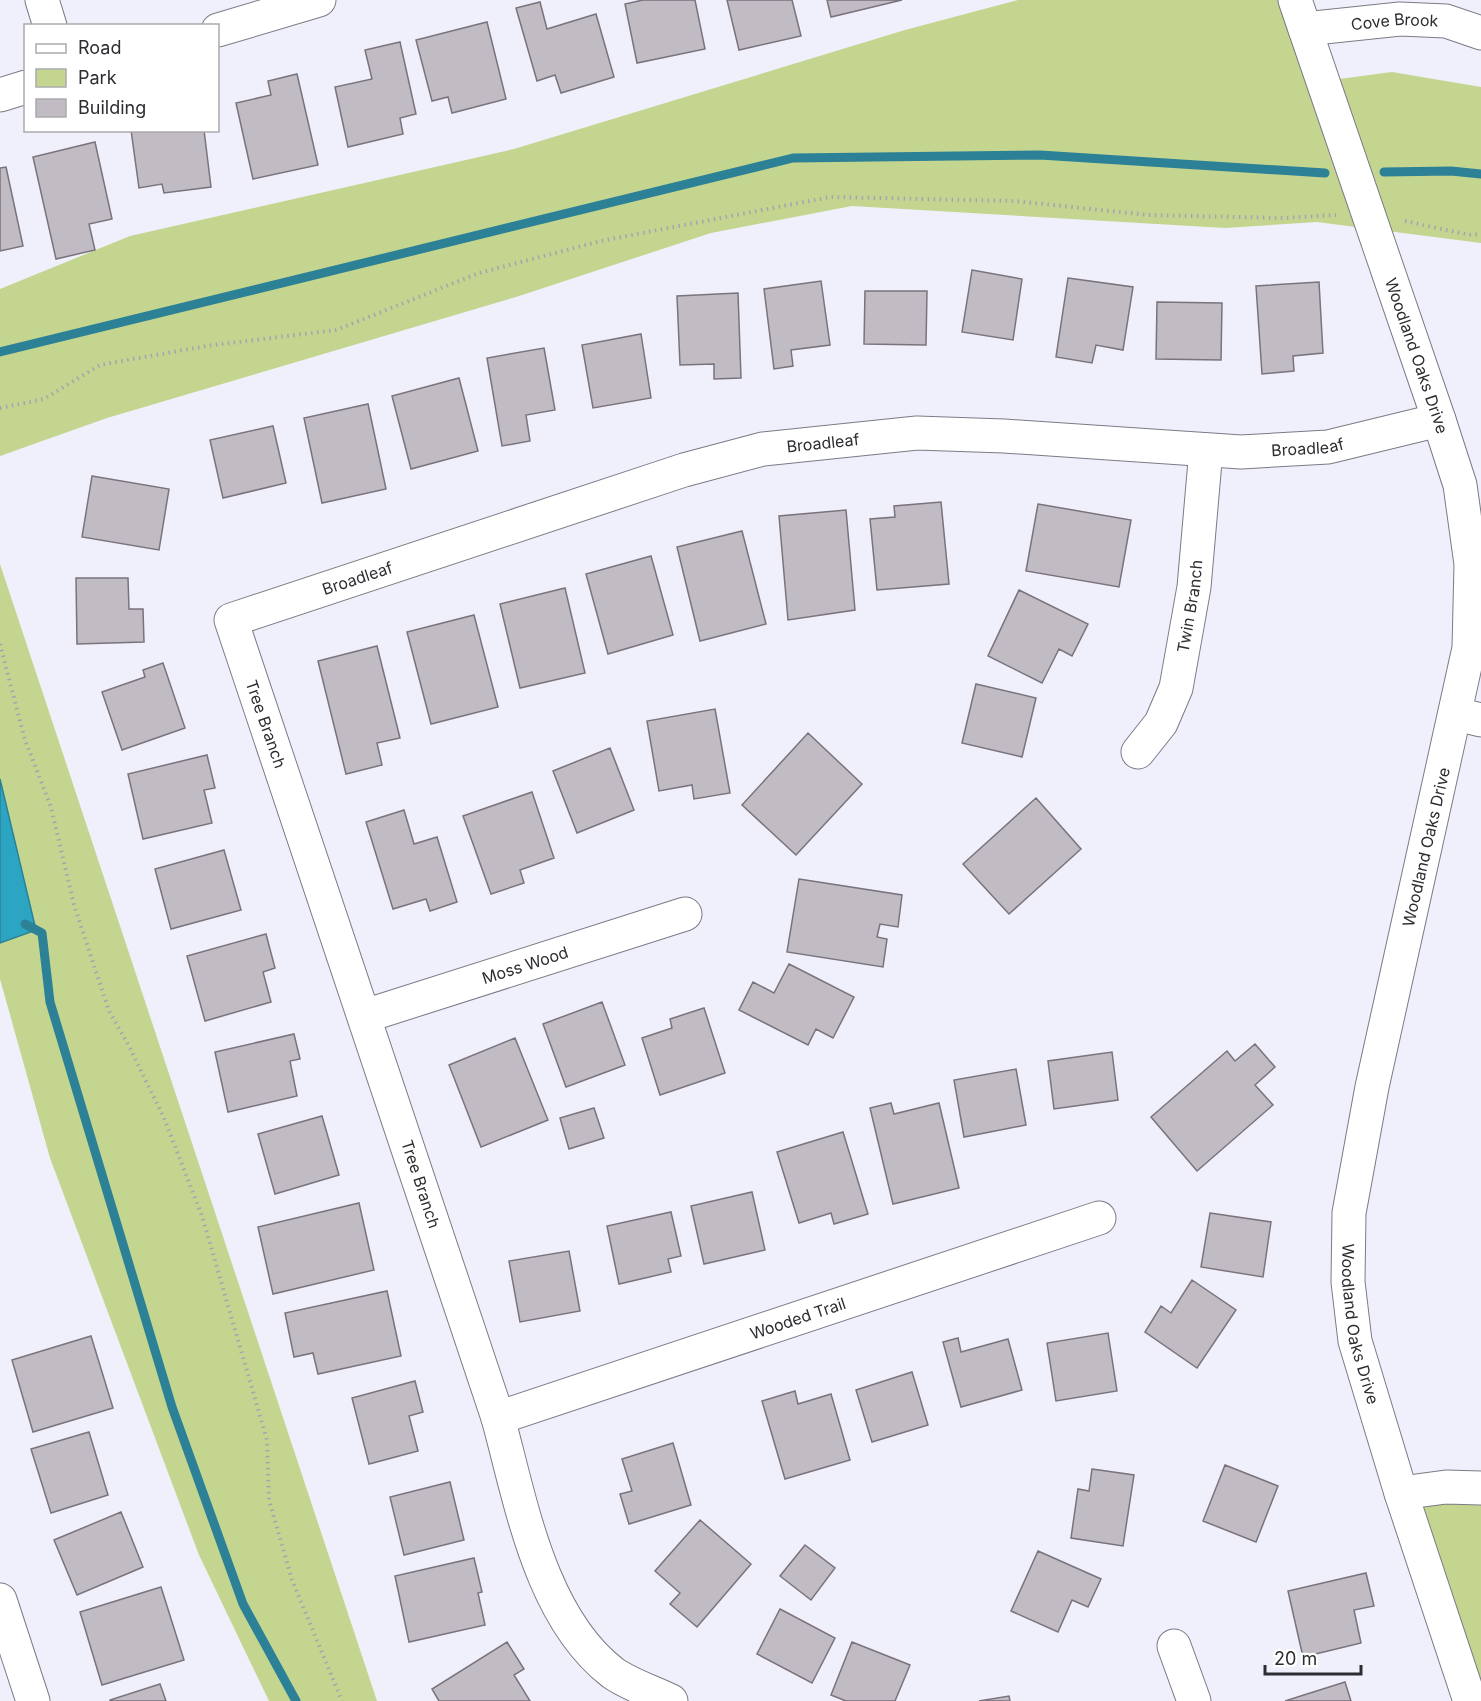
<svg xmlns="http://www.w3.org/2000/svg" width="1481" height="1701" font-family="Inter,sans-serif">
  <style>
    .green { fill: #c4d590 }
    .water { fill: #2ca5c2; stroke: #2c8196; stroke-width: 1.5 }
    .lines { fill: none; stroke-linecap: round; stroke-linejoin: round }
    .stream { stroke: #2c8196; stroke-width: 9 }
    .building { fill: #c1bbc4; stroke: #7a737c; stroke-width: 1.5 }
    .minor-casing { stroke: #7a7b85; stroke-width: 35 }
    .tertiary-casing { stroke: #7a7b85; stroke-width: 35 }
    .path { stroke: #a4a5ae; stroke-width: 4; stroke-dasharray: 1.5 4.5; stroke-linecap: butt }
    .minor { stroke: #fff; stroke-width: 33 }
    .tertiary { stroke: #fff; stroke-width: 33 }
    .labels { text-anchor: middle; stroke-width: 6; stroke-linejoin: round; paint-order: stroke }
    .street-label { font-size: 16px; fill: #2c2d31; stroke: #fff }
  </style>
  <rect width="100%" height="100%" fill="#eff0fb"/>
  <path class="green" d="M1018 0H1295L1324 81 1392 72 1481 87V243L1317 222 1225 228 852 206 711 233 516 297 107 418 0 456V289L130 236 514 149 905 30Z
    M0 564 377 1701H269L199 1555 50 1158 0 979Z
    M1481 1488V1701L1401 1493Z"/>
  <path class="water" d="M0 779 36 930 0 943Z"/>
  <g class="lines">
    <path class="stream" d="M1384 172 1451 171 1481 174
      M0 352 793 158 1040 155 1325 173
      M25 924 42 933 50 1002 172 1407 243 1604 296 1701"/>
  </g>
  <path class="building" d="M643 0H695L705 49 637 63 625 4Z
    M727 0H792L801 36 739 50Z
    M827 0H902L831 17Z
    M540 2 547 29 596 14 614 77 561 93 555 75 537 81 516 8Z
    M487 22 506 99 452 113 448 97 432 101 416 40Z
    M400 42 416 114 400 118 403 134 348 147 335 87 372 79 365 50Z
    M297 74 318 165 253 179 236 103 271 95 268 81Z
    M131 130H204L211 187 164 193 162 184 139 188Z
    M95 142 112 219 89 224 95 250 56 259 33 157Z
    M6 167 23 246 0 251V168Z
    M972 270 1022 279 1013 340 962 332Z
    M1068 278 1133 287 1123 350 1096 345 1092 363 1056 357Z
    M821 281 830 345 791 350 793 366 774 369 764 289Z
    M1319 282 1323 353 1293 356 1294 371 1262 374 1256 286Z
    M865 291H927L926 345 864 344Z
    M738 293 741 378 714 379V364L680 365 677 296Z
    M1157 302 1222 303 1221 360 1156 359Z
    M641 334 651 398 593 408 582 345Z
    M544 348 555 410 526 415 530 441 502 446 487 358Z
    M459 378 478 451 411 469 392 396Z
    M368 404 386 489 322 503 304 418Z
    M273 426 286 483 223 498 210 440Z
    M92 476 169 489 159 550 82 537Z
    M941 502 949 584 877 590 870 519 895 517 894 506Z
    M1038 504 1131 520 1119 587 1026 571Z
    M846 510 855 610 788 620 779 516Z
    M742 531 766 624 700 641 677 547Z
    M651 556 673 635 608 654 586 574Z
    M76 578H128L129 609H143L144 642 77 644Z
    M565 588 585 673 520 688 500 604Z
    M1019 590 1088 624 1072 656 1059 649 1042 683 988 656Z
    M474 615 498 707 431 724 407 632Z
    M377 646 400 738 377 743 382 765 346 774 318 661Z
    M163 663 185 728 122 750 102 692 145 677 143 670Z
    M976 684 1036 698 1022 757 962 743Z
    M715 709 730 793 694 799 692 785 659 791 647 721Z
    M808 733 862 784 796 855 742 805Z
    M610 748 634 810 577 833 553 771Z
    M207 755 215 788 204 790 212 823 143 839 128 774Z
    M532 792 554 858 520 870 524 883 491 894 463 816Z
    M1036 798 1081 849 1009 914 963 864Z
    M404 810 414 844 437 837 457 902 430 911 426 899 393 909 366 822Z
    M224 850 241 910 171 929 155 869Z
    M799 879 902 895 898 927 880 924 877 937 887 939 883 967 787 952Z
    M266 934 275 968 263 972 271 1002 205 1021 187 956Z
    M789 964 854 997 833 1038 816 1029 808 1045 739 1010 753 982 774 993Z
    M602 1002 625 1065 566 1087 543 1024Z
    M704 1008 725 1073 660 1095 642 1038 672 1028 670 1019Z
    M294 1034 300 1059 290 1061 297 1096 228 1112 215 1052Z
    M515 1038 548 1120 481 1147 449 1065Z
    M1255 1044 1275 1067 1255 1085 1273 1105 1197 1171 1151 1117 1227 1051 1235 1061Z
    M1112 1052 1118 1100 1054 1109 1048 1061Z
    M1016 1069 1026 1125 964 1137 954 1080Z
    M891 1103 894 1114 939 1103 959 1188 893 1204 870 1108Z
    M594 1108 604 1138 569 1149 560 1118Z
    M322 1116 339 1175 275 1194 258 1134Z
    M843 1132 868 1214 834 1224 831 1213 799 1223 777 1152Z
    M752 1192 765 1250 704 1264 691 1206Z
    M359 1203 374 1270 273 1294 258 1227Z
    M671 1212 681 1256 668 1259 671 1272 619 1284 607 1226Z
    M1210 1213 1271 1222 1263 1277 1201 1267Z
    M569 1251 580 1311 520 1322 509 1261Z
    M1192 1280 1236 1310 1197 1368 1145 1332 1161 1306 1171 1313Z
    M387 1291 401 1356 318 1374 313 1353 294 1357 285 1313Z
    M1108 1333 1117 1391 1056 1401 1047 1343Z
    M91 1336 113 1408 33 1432 12 1360Z
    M958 1338 961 1352 1008 1339 1022 1390 961 1407 943 1342Z
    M912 1372 928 1425 872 1442 856 1390Z
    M415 1381 423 1412 409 1416 418 1451 369 1464 352 1398Z
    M795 1391 798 1404 831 1394 850 1460 785 1479 762 1401Z
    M89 1432 108 1495 51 1513 31 1449Z
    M673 1443 691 1505 629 1524 620 1494 632 1491 622 1459Z
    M1225 1465 1278 1486 1256 1542 1203 1521Z
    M1092 1469 1134 1475 1123 1546 1071 1538 1078 1489 1089 1491Z
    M450 1482 464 1540 404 1555 390 1497Z
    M121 1512 143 1567 77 1595 54 1540Z
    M700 1520 751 1564 697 1627 670 1604 680 1593 655 1571Z
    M805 1545 835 1568 811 1600 780 1576Z
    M1038 1551 1101 1579 1088 1607 1072 1600 1058 1632 1011 1611Z
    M474 1558 482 1592 478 1593 485 1625 409 1642 395 1576Z
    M1366 1573 1374 1606 1354 1610 1361 1643 1303 1657 1288 1591Z
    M161 1587 184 1660 102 1685 80 1612Z
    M780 1609 835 1638 812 1683 757 1654Z
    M507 1642 524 1669 514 1675 530 1701H439L432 1689Z
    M852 1642 910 1665 895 1701H846L831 1695Z
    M1345 1682 1351 1701H1285Z
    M160 1684 166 1701H110V1700Z
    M1009 1696 1010 1701H979Z"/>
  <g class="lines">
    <g class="minor-casing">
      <g id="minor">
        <path d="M42 0 50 26"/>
        <path id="s1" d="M1305 29 1400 19 1446 21 1481 33"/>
        <path d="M218 30 319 0"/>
        <path d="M0 95 26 87"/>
        <path d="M1456 714 1481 720"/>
        <path id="s2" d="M1138 752 1161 723 1176 688 1194 587 1206 450"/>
        <path id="s3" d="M365 1016 685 914"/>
        <path id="s4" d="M498 1418 1099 1218"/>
        <path d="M1401 1493 1446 1487 1481 1488"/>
        <path d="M0 1600 33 1701"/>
        <path d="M1174 1646 1194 1701"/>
        <path id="s5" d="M671 1701C653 1692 630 1685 613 1673 540 1617 521 1502 498 1418L231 620 684 470 763 449 917 433 1004 436 1241 452 1328 447 1439 420"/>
      </g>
    </g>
    <g class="tertiary-casing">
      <g id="tertiary">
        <path id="s6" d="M1295 0 1439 420 1460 485 1471 564 1469 648 1372 1087 1349 1213 1348 1282 1355 1341 1401 1493 1470 1701"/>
      </g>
    </g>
    <path class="path" d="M1405 221 1469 235 1481 234
      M0 408 44 399 100 365 206 346 336 330 479 273 601 241 830 197 1015 201 1148 215 1283 218 1336 215
      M0 644 25 740 51 807 74 905 109 1011 129 1046 164 1118 202 1216 267 1440 269 1500 292 1580 342 1701"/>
    <use href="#minor" class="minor"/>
    <use href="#tertiary" class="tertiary"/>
  </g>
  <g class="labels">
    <g class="street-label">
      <text dy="6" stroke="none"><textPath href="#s1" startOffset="90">Cove Brook</textPath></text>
      <text dy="6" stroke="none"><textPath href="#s6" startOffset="376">Woodland Oaks Drive</textPath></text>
      <text dy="6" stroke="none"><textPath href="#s5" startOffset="1810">Broadleaf</textPath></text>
      <text dy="6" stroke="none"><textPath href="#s5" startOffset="2296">Broadleaf</textPath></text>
      <text dy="6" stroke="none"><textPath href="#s5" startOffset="1324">Broadleaf</textPath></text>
      <text dy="6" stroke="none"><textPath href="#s2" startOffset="158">Twin Branch</textPath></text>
      <text transform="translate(266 724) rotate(71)" y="6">Tree Branch</text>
      <text transform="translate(1426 847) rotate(-77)" y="6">Woodland Oaks Drive</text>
      <text dy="6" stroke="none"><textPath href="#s3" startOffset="168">Moss Wood</textPath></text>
      <text transform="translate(421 1184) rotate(72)" y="6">Tree Branch</text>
      <text dy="6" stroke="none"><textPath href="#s4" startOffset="316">Wooded Trail</textPath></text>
      <text dy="6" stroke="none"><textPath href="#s6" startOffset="1366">Woodland Oaks Drive</textPath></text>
    </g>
  </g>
  <rect x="24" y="24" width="195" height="108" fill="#ffffff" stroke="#ababad" stroke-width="1.5"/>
  <rect x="36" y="44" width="30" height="9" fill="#ffffff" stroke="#ababad" stroke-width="1.5"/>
  <text x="78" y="54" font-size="18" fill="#2c2d31">Road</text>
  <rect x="36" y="69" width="30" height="18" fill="#c4d590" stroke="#ababad" stroke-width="1.5"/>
  <text x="78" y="84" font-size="18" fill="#2c2d31">Park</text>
  <rect x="36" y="99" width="30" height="18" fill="#c1bbc4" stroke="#ababad" stroke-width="1.5"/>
  <text x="78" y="114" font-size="18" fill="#2c2d31">Building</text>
  <path d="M1265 1665v9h96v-9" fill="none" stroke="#2c2d31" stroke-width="3"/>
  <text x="1274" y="1665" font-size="18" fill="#2c2d31" stroke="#ffffff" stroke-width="4.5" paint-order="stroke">20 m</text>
</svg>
